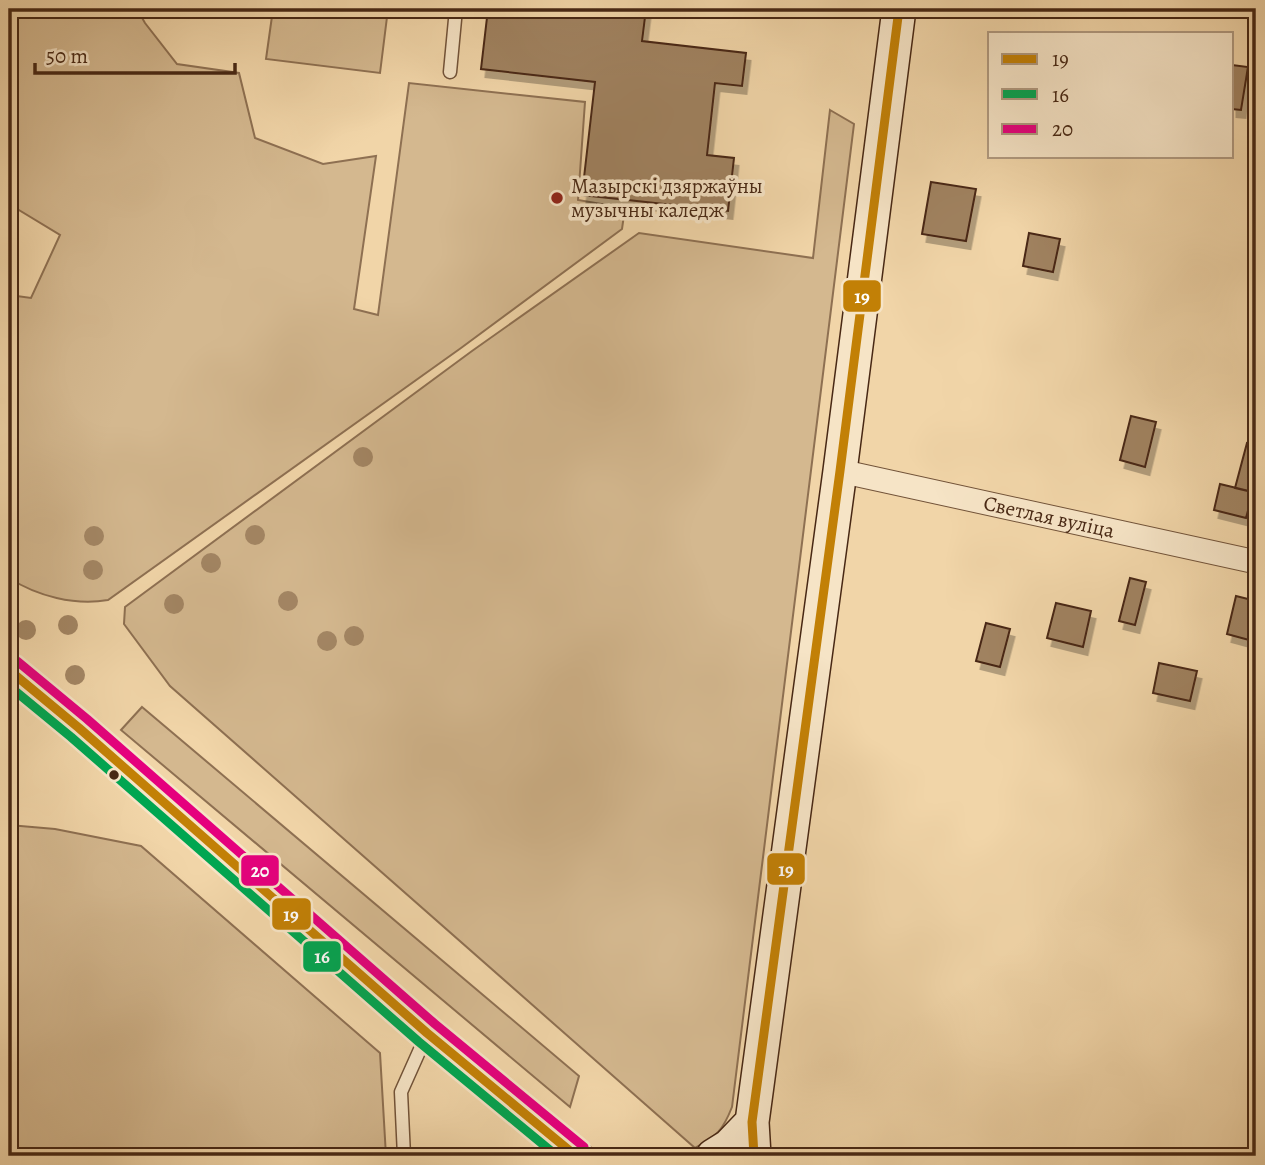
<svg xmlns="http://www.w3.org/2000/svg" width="1265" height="1165" font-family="Alegreya,serif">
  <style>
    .green { fill: #d4b88f; stroke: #8e7052; stroke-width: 2 }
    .building { fill: #a08261; stroke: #482814; stroke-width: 2; filter: url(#shadow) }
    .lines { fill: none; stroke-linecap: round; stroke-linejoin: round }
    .lane-casing { stroke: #725339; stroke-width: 15 }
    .street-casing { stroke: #725339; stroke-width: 25 }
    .secondary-casing { stroke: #482814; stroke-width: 36 }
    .lane { stroke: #f6e4c6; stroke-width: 12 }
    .street { stroke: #f6e4c6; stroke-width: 23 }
    .secondary { stroke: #f6e4c6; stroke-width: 33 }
    .bus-1-casing { stroke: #f6e4c6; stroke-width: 14 }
    .bus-2-casing { stroke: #f6e4c6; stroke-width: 14 }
    .bus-3-casing { stroke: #f6e4c6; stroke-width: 14 }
    .bus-1 { stroke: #c28006; stroke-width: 9 }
    .bus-2 { stroke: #00a651; stroke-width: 9 }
    .bus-3 { stroke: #e5007d; stroke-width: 9 }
    .tree { fill: #a38664 }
    .poi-dot { fill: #8f2418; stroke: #f6e4c6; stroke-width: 2.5 }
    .bus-dot { fill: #482814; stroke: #f6e4c6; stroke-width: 2.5 }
    .labels { text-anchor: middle; stroke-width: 7; stroke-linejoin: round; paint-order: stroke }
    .poi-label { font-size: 21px; fill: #482814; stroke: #f6e4c6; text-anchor: start }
    .street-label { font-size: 21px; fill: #482814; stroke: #f6e4c6 }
    .line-badge { stroke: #f6e4c6; stroke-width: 2.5 }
    .badge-label { font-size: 19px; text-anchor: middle; font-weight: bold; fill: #fff }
  </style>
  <defs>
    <filter id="shadow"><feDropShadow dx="4.5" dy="8" stdDeviation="0" flood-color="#0004"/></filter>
  </defs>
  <rect width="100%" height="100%" fill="#f1d5a8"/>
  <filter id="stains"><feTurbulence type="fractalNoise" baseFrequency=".00286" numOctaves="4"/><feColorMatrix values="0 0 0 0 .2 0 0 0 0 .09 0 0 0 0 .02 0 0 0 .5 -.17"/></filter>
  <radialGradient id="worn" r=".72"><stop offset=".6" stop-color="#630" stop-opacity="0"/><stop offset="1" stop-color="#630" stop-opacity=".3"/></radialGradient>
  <path class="green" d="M9 9H137L145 23 177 64 239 73 255 138 323 164 376 156 354 309 378 315 409 83 585 102 578 200 625 208 622 229 461 348 108 600C75 606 37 596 9 578V295L31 298 60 235 9 204Z
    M273 9H388L380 73 266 59Z
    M830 110 854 124 732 1107C723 1130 717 1136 695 1148L170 686 124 624 125 607 472 351 639 233 813 258Z
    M142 707 579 1076 570 1107 121 730Z
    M9 825 55 829 141 846 380 1053 386 1156H9Z"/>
  <path class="building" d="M488 9H548L597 14 598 9H646L642 41 746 53 742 86 715 83 707 155 734 158 728 211 582 195 595 82 481 69Z
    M1232 65 1248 67 1241 110 1232 109Z
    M931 182 976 189 966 241 922 234Z
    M1029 233 1060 239 1053 272 1023 266Z
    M1131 416 1156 422 1145 467 1120 460Z
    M1247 443 1256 445V493L1235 488Z
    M1220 484 1253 492 1246 518 1214 510Z
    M1130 578 1146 582 1135 625 1119 621Z
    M1236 596 1256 601V613L1249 640 1227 634Z
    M1056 603 1091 611 1083 647 1047 638Z
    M986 623 1010 629 1000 667 976 661Z
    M1159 663 1197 671 1190 701 1153 693Z"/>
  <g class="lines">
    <g class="lane-casing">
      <path id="lane" d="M450 72 456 9
        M404 1156 401 1092 426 1036"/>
    </g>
    <g class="street-casing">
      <g id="street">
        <path id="s1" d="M840 471 1256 562"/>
      </g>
    </g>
    <g class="secondary-casing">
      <path id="secondary" d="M9 670 79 728 427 1033 576 1156
        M713 1156 729 1146 752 1122
        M754 1156 752 1122 840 471 899 9"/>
    </g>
    <use href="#lane" class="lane"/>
    <use href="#street" class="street"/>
    <use href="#secondary" class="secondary"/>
    <g class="bus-1-casing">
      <path id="bus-1" d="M9 670 79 728 427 1033 576 1156
        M754 1156 752 1122 840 471 899 9"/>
    </g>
    <g class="bus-2-casing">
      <path id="bus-2" d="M9 686 71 737 419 1042 557 1156"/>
    </g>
    <g class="bus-3-casing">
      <path id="bus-3" d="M17 661 87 719 435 1024 584 1147"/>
    </g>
    <use href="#bus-1" class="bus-1"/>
    <use href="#bus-2" class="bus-2"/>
    <use href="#bus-3" class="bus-3"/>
  </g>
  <g class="tree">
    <circle cx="363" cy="457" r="10"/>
    <circle cx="255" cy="535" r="10"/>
    <circle cx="94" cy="536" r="10"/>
    <circle cx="211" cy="563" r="10"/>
    <circle cx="93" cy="570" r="10"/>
    <circle cx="288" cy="601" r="10"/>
    <circle cx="174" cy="604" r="10"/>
    <circle cx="68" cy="625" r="10"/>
    <circle cx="26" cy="630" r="10"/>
    <circle cx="354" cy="636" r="10"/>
    <circle cx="327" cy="641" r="10"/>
    <circle cx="75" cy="675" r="10"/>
  </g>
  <circle class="poi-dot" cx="557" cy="198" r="7"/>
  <circle class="bus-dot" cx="114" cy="775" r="6"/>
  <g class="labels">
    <g class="poi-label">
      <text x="571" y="193">Мазырскі дзяржаўны<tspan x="571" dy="24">музычны каледж</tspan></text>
    </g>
    <g class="street-label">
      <text dy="7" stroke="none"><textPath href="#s1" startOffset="214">Светлая вуліца</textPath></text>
    </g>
  </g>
  <g class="line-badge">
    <rect x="842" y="279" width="40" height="34" rx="7" fill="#c28006"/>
    <rect x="766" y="852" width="40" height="34" rx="7" fill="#c28006"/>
    <rect x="240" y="854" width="40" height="33" rx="7" fill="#e5007d"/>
    <rect x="271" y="897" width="41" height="34" rx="7" fill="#c28006"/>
    <rect x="302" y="940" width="40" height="33" rx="7" fill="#00a651"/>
  </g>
  <g class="badge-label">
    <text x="862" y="303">19</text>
    <text x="786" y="876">19</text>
    <text x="260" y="877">20</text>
    <text x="291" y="921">19</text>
    <text x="322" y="963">16</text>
  </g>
  <rect width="1265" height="1165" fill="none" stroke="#f1d5a8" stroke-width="35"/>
  <rect x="10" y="10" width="1244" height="1144" fill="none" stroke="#482814" stroke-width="3.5"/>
  <rect x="18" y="18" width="1230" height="1130" fill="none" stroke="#482814" stroke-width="2"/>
  <rect x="988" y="32" width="245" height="126" fill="#f6e4c6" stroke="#b0997f" stroke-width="2"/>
  <rect x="1002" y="54" width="35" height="10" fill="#c28006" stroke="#b0997f" stroke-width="2"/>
  <text x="1052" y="66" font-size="21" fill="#482814">19</text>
  <rect x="1002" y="89" width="35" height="10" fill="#00a651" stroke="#b0997f" stroke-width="2"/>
  <text x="1052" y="102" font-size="21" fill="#482814">16</text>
  <rect x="1002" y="124" width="35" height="10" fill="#e5007d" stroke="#b0997f" stroke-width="2"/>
  <text x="1052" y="136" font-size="21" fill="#482814">20</text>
  <path d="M35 63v10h200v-10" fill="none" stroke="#482814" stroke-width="3.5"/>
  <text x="46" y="63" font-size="21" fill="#482814" stroke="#f6e4c6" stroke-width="5" paint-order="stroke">50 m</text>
  <rect width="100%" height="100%" filter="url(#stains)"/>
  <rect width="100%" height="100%" fill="url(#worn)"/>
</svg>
